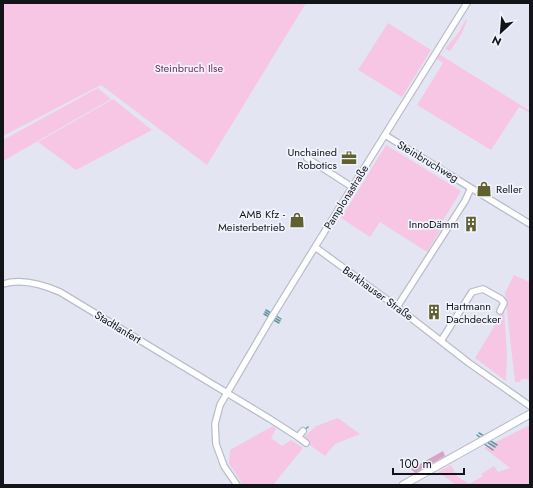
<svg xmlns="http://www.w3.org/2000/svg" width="533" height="488" font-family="Jost,sans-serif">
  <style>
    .green { fill: #f6c6e4 }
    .forest { fill: #d9a1c5 }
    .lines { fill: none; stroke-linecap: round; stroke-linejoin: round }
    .stream { stroke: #6099a4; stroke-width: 1.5 }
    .minor-casing { stroke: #babdc8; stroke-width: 8 }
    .tertiary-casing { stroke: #babdc8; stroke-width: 9 }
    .minor { stroke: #fff; stroke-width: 5.5 }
    .tertiary { stroke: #fff; stroke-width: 7 }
    .labels { text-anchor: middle; stroke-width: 3.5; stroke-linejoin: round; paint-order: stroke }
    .park-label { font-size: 11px; fill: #743160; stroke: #f1f4fd }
    .poi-label { font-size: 11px; fill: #131418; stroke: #f1f4fd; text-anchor: end }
    .street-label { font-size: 11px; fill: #131418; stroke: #f1f4fd }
  </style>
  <rect width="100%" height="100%" fill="#e3e6f2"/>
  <path class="green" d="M3 3H306L207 165 101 85 3 136Z
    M466 19 467 20 462 33 450 51 445 49 459 32Z
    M388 23 431 50 402 97 358 70Z
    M439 54 530 111V113L519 107 491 150 417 105 443 63 436 58Z
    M98 88 111 99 3 161V140Z
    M113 99 152 130 76 170 38 142Z
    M386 145 461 191 440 225 442 227 427 252 380 222 370 237 341 218Z
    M514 275 530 282V381L527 379H521L520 382H515L505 293Z
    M504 310 507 353 506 381 475 358Z
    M338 418 360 434 335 444 325 456 307 443 309 441 304 437 316 426Z
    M530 425V485H456L438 472 451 465 457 476 469 484 483 476 481 474 494 466 498 472 510 468 484 448Z
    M273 426 276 429 271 438 282 446 291 440 303 448 273 485H243L229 463 230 450Z"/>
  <path class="forest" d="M443 451 445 456 415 473 411 469Z"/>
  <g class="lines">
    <path class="stream" d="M266 310 271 313
      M265 312 270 315
      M264 314 269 317
      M275 315 281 319
      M273 317 280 321
      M272 319 279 323
      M305 429 308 427
      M479 433 484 436
      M477 435 482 439
      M489 440 497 445
      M487 442 495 447
      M483 443 493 450"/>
    <g class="minor-casing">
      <path id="minor" d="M385 135 471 188
        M307 158 352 187
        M315 247 397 307 469 363 530 406
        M3 284C22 278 42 284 60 292L270 419 298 437 303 431
        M397 307 465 201 471 188 530 224
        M441 341 472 292 483 289 501 299 504 303 500 311
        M298 437 306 443
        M237 485 224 466 216 444 215 424 220 405 270 320 315 247 467 3"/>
    </g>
    <g class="tertiary-casing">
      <path id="tertiary" d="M403 485 530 414"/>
    </g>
    <use href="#minor" class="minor"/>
    <use href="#tertiary" class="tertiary"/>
  </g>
  <defs>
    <g id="office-bare" transform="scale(1.2)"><path d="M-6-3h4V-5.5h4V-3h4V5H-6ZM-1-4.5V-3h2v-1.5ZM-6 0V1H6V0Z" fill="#60612e" stroke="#f1f4fd" stroke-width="2.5" paint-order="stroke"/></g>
    <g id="shop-bare" transform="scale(1.2)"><path d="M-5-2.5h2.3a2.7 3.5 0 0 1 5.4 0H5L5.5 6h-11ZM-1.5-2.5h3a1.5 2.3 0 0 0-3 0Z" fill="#60612e" stroke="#f1f4fd" stroke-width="2.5" paint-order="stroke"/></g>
    <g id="building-bare" transform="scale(1.2)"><path d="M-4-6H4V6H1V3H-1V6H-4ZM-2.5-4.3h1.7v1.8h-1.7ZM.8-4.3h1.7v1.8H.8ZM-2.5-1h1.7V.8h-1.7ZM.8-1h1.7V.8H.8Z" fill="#60612e" stroke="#f1f4fd" stroke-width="2.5" paint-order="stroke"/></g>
  </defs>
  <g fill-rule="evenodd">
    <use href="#office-bare" x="349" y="158"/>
    <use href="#shop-bare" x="484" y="189"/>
    <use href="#shop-bare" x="297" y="220"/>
    <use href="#building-bare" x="471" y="224"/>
    <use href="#building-bare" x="434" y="312"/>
  </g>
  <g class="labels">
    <g class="park-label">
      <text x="189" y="72">Steinbruch Ilse</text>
    </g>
    <g class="poi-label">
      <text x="337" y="156">Unchained<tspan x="337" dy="13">Robotics</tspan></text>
      <text x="496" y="193" text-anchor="start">Reller</text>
      <text x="285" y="218">AMB Kfz -<tspan x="285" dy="13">Meisterbetrieb</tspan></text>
      <text x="459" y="228">InnoDämm</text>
      <text x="446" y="310" text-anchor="start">Hartmann<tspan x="446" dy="13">Dachdecker</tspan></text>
    </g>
    <g class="street-label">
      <text transform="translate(428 161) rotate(31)" y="4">Steinbruchweg</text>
      <text transform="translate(346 197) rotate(-58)" y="4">Pamplonastraße</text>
      <text transform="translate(378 293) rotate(36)" y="4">Barkhauser Straße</text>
      <text transform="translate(118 327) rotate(31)" y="4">Stadtlanfert</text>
    </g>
  </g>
  <rect width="533" height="488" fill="none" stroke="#131418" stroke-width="8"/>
  <g transform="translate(501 32) rotate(206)" stroke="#f1f4fd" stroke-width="3" paint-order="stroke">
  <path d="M0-3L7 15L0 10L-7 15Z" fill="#131418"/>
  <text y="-6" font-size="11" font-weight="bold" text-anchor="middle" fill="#131418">N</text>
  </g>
  <path d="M393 468v6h71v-6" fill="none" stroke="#131418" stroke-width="2"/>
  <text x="399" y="468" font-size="12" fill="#131418" stroke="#f1f4fd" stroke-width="3" paint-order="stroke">100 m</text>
</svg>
